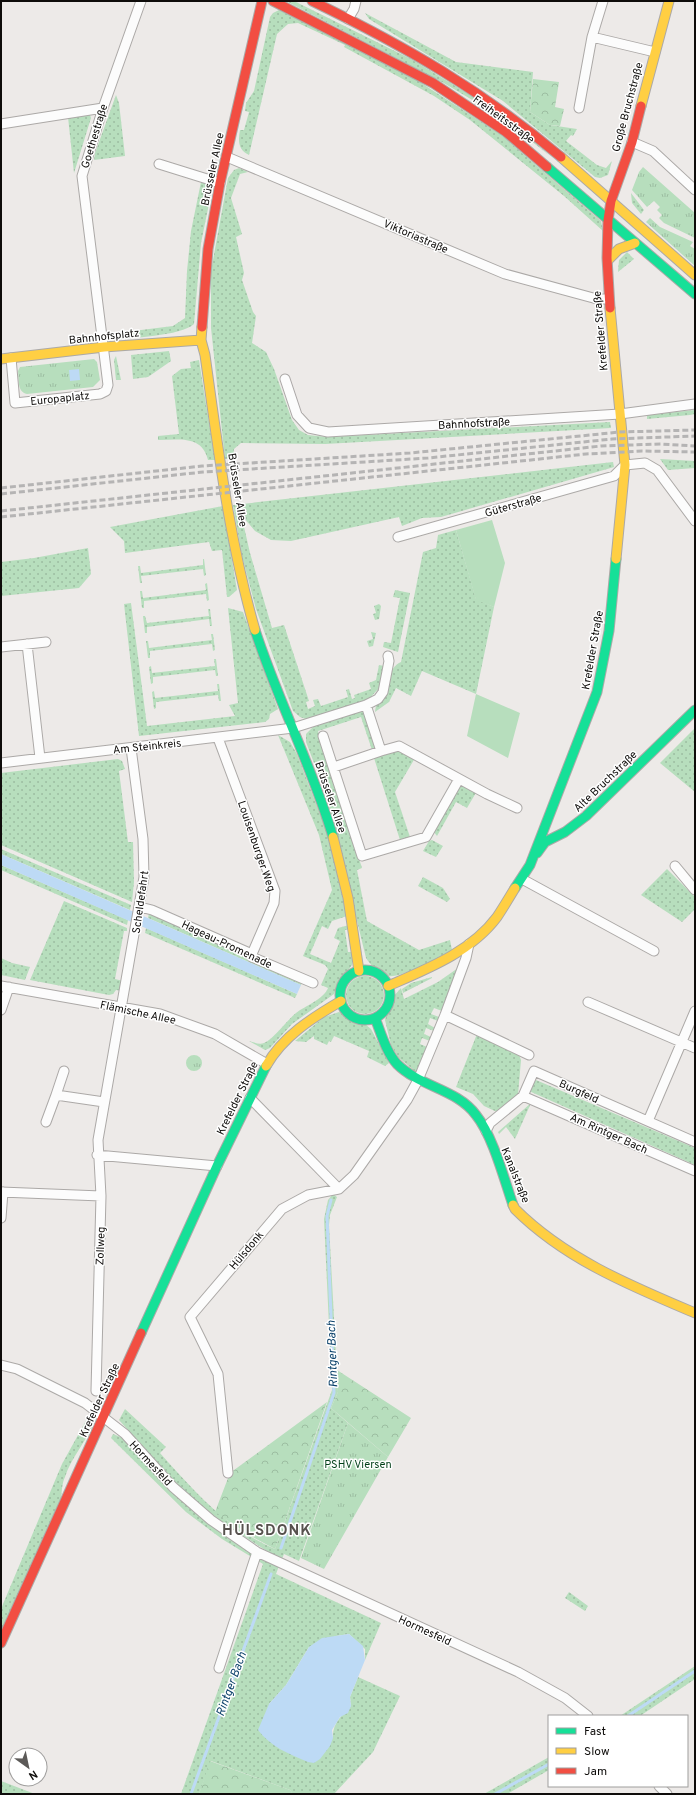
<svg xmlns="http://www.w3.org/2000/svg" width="696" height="1795" font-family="Overpass,sans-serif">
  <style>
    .grass { fill: url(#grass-dots) }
    .forest { fill: url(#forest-crowns) }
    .park { fill: url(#park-tufts) }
    .garden { fill: #b7debd }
    .water { fill: #bddaf5 }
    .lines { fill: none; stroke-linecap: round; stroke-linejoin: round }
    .stream { stroke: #bddaf5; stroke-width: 3 }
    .street-casing { stroke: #aca9a7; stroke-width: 11 }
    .fast-casing { stroke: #aca9a7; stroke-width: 11 }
    .slow-casing { stroke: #aca9a7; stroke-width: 11 }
    .jam-casing { stroke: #aca9a7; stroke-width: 11 }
    .street { stroke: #fcfcfc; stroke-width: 9 }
    .fast { stroke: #16e098; stroke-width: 9 }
    .slow { stroke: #ffcf43; stroke-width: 9 }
    .jam { stroke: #f24e42; stroke-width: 9 }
    .rail { stroke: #b5b4b4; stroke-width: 3; stroke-dasharray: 6 3; stroke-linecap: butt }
    .labels { text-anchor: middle; stroke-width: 3; stroke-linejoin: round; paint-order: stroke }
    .street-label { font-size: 11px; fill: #0e0c0a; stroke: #fff }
    .park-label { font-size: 11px; fill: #013f18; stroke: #fff }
    .water-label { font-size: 12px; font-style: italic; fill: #0b416a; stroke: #fff }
    .district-label { font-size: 15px; font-weight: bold; letter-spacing: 1px; fill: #56514d; stroke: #fff }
  </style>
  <defs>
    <pattern id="grass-dots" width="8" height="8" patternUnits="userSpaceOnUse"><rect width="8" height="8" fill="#b7debd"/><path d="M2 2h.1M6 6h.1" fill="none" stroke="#9cbda1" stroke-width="1.8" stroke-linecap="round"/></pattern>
    <pattern id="forest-crowns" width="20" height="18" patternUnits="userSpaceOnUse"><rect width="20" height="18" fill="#b7debd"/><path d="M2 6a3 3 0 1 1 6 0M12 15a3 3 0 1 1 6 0" fill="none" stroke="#9cbda1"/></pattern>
    <pattern id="park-tufts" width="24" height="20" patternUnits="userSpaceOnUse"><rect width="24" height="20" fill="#b7debd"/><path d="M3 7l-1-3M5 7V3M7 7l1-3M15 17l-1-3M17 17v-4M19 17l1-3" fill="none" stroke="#9cbda1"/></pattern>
  </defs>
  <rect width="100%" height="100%" fill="#edeae8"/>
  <path class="grass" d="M286 1H294L411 59 503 115 550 156 501 117 442 82Z
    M279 10 412 77 500 134 601 221 603 231 564 196 470 120 434 96 344 47 345 45 298 23 288 24 277 34 249 155C238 150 238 141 240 130H244L249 112 245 111 246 103 254 91 270 17 273 13Z
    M365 13 456 62 533 72 530 112 550 125 577 129 573 136 571 135 566 141 597 165 606 168 612 161 608 175 600 178 595 177 503 101 369 19Z
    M116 95 119 103 125 156 94 160 95 153Z
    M90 115 91 118 74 173 68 117Z
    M239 168 248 172 240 174 231 198 242 234 236 237 244 273 242 280 253 312 256 316 252 343 266 352 274 369 292 420 299 430 308 435 327 437 610 422 611 428 325 444 241 443 234 449 233 458 225 459 211 328V271L228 178 234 170Z
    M201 182 210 185 212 189 201 243 194 324C181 336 130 338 110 340L109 334 173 326 185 318 187 271 191 231Z
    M631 193 644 210 641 214 632 203Z
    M627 252 634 259 618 272 619 260Z
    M169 351 171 361 148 377 133 379 131 355Z
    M116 356 121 380H116L114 360Z
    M199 360 215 460H208C202 435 179 440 158 440V436L179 434 172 376 181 369 191 368 190 362Z
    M695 410V414L690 415 647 419V415Z
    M660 459 695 461V468L668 470Z
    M613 462 614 467 441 517 422 518 402 526 399 517 291 541 271 540 255 531 244 518H242L250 553 272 628 284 625 309 701 306 702 308 709 315 706 313 700 318 699 321 706 348 697 346 690 349 689 352 699 355 698 354 695 371 689 369 683 376 680 379 665 384 666 379 688 369 699 306 719 300 717 293 711 256 609 242 556 233 505Z
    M223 506 237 590 229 597H227L222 550 212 551 209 542 125 553 124 541 110 527Z
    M456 530 476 599 494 607 476 694 422 671 411 696 396 688 389 702 375 712C376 700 390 665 401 662L423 552 436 548 438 535Z
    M88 548 91 574 79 588 1 596V562L34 558Z
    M203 559H204L206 575 204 576 203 569 141 576 142 583H140L138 566H140L141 573 203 565Z
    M207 583 209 600 207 601 206 594 144 601V608H142L140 591H142L143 598 206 590 205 584Z
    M395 590 410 593 398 652 383 647 384 642 391 643 400 598 393 597Z
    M131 603 147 726 235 716 229 705 238 703 228 608 243 612 278 709 270 714 269 719 265 722 139 736 124 604Z
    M379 604 381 606 379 619 375 620 373 614 376 613 374 606Z
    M208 609H210L212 626H210L209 619 147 627V633H145L143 616H145L147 623 209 616Z
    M371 632 376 633 373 646 369 647 367 641 373 639Z
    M211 634H213L215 650 213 651 212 644 150 651V658H148L146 641H148L149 648 212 640Z
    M214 659H216L218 676H216L215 670 153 677V683L151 684 149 667 151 666 152 673 215 666Z
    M217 684H219L221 701H219L218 695 156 702V708L154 709 152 692 154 691 155 698 218 691Z
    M362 710 366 715 377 747 372 750 361 717 318 731 362 868 357 870 367 921 419 950 450 940 452 950C441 957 399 979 388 976 379 973 371 966 366 958L327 797 306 742V734L314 726Z
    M695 728V792L660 763Z
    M278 735 290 742 297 754 327 832 347 916 332 921 328 929 322 926 310 954 331 963 340 941 334 938 338 928 349 925V929L345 930 348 952H352V965L338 984 334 994 292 1024 270 1048 265 1050 249 1041C254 1042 259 1045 264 1043 274 1039 287 1020 296 1013 305 1006 324 999 328 988L321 985 328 969 325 965 303 956 332 890 319 835Z
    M400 750 415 758 395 792 410 837 400 840 374 758Z
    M118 759 122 761 125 769 119 771 128 842H133L134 882 132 902 1 845V773Z
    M461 784 477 791 467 808 456 802 437 836 434 832Z
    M432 840 443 846 436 857 423 851 429 841Z
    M1 849 131 905 130 910 1 854Z
    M1 865 128 920 127 925 1 870Z
    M667 869 695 897V909L682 922 641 895Z
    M423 877 443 888 450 899 447 902 418 886Z
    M64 901 127 928V931H124L115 979 123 981 122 991 116 990 113 994 109 995 30 980Z
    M149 913 303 980 301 985 148 918Z
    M146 928 297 994 295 998 145 933Z
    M1 958 12 963 30 967 25 980 1 975Z
    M458 968 442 1011 434 1008 431 1014 439 1017 438 1021 430 1018 428 1024 435 1028 434 1031 426 1028 424 1034 431 1037 430 1041 422 1038 420 1044 427 1047 417 1073 398 1057 391 1045 385 1020 393 997 401 988 404 999 438 982Z
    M346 995a19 19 0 1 1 38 0a19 19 0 1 1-38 0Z
    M432 977V978L403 993 402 989 411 983Z
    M339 1012 365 1024 371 1029 389 1063 385 1066 367 1057 369 1051 334 1036 331 1042 329 1041 327 1045 314 1039V1036L306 1042 295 1041 324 1017Z
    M477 1034 518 1052 521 1060 518 1095 497 1112 484 1106 473 1094 456 1087Z
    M536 1080 695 1148V1165L529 1091Z
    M531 1103 515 1139 506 1127 499 1134 498 1132Z
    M333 1194 337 1197 330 1215 329 1225 338 1392 331 1408 348 1423 299 1561 284 1554 282 1559 273 1555 209 1514 173 1480 119 1420 125 1409 166 1447 160 1453C194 1491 226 1528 275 1549L332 1390 324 1219 328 1200Z
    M88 1417 93 1425C85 1443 71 1458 65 1477 62 1483 62 1491 61 1498L1 1632V1610L3 1604 62 1464Z
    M113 1434 123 1438C171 1490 214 1536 279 1566L276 1574 381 1623 365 1660V1649L349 1634 336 1636 309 1647 286 1685 269 1704 333 1738C332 1724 341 1716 351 1706L350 1697 358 1677 400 1696 373 1752 334 1794H293L290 1790 211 1761 199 1794H181L263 1564 222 1539 186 1512 111 1438Z
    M569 1592 588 1606 585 1611 565 1598Z
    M695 1666V1679L640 1716H620Z
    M549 1757V1770L507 1794H484Z
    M1 1781 35 1794H1Z"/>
  <path class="forest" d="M533 79 559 82 555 107 564 109 560 126 550 125 530 112Z
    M337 1370 411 1418 388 1457 331 1408 338 1392Z
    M327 1402 275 1549 249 1535 215 1512 230 1473Z
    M210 1761 290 1790 293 1794H199Z"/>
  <path class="park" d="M643 167 695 213V238L664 223 659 218 662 215 657 210 660 207 654 201 647 207 632 190 639 172Z
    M650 218 660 227 693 242 690 246 695 249V266L646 222Z
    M94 359 97 362 100 380 93 387 27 394C17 392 19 379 18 371L20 367Z
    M186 1063a8 8 0 1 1 16 0a8 8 0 1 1-16 0Z
    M348 1423 388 1457 324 1569 301 1558Z"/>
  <path class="garden" d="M492 520 505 563 494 607 476 600 456 530Z
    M476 694 520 713 508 758 467 736Z"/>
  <path class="water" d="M79 369 80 380 70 381 69 370Z
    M1 854 301 985 297 994 1 865Z
    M349 1634 363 1646 365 1660 350 1697 351 1706 348 1713 340 1717 332 1730 333 1738 330 1746 320 1759 314 1763 308 1762C289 1754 271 1747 258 1730L269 1704 286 1685 309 1647 322 1638Z"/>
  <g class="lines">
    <path class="stream" d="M281 1548 334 1393 327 1216 331 1200
      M628 1716 695 1671
      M191 1794 271 1574
      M495 1794 549 1764"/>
    <g class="street-casing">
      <path id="street" d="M348 19 354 9 356 1
        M592 37 655 52
        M579 108 592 37 603 1
        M1 124 103 108
        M632 142 653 151 695 190
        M227 157 505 274 597 299H609
        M159 164 220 183
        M11 358 15 403 100 394 106 391 108 385 82 176 103 108 141 1
        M285 379 297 415 309 428 328 432 620 414 695 404
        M398 537 614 476 625 465 645 463 657 470 695 521
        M27 644 40 758
        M1 647 46 642
        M366 705 381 751 399 746 487 794 517 808
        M323 736 362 856 426 837 459 779
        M218 738 275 891 274 903 252 954
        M1 763 293 728 366 705 378 699 383 692 389 661 388 656
        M334 767 381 751
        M675 866 695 890
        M522 879 654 951
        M140 907 152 910 252 954V957L313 983
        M1 986 160 1014 215 1034 267 1064
        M588 1002 695 1048
        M1 1010 9 987
        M445 1015 529 1055
        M56 1095 64 1071
        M523 1096 695 1171
        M250 1098 339 1189
        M648 1121 695 1011
        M46 1122 56 1095 104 1102
        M486 1131 490 1123 523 1096 534 1071 695 1142
        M97 1155 217 1166
        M1 1192 101 1196
        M1 1218 3 1192
        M1 1365 17 1369 85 1403 125 1434 173 1487 211 1520 257 1552 518 1672 565 1698 588 1716
        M96 1391 101 1196 98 1140 144 877 143 839 131 748
        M228 1473 218 1374 190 1317 282 1209 308 1195 339 1189 354 1175 407 1100 418 1080 445 1015 466 958 469 944
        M219 1668 257 1552
        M659 1786 667 1794"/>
    </g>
    <g class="fast-casing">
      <path id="fast" d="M547 167 695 294
        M255 630C278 701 312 766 333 837
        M537 853 545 842 565 832 586 816 695 710
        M515 888 530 865 597 692 609 631 616 559
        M340 995a25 25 0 1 1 50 0a25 25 0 1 1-50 0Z
        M375 1018C381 1033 386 1052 397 1064 420 1087 457 1089 476 1115 493 1136 504 1179 513 1205
        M141 1333 217 1166 266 1066"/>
    </g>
    <g class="slow-casing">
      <path id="slow" d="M641 106 669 1
        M561 157 695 275
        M608 260 619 249 635 243
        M610 308 625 465 616 559
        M202 327 201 340 205 355C218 448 229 540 255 630
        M1 359 104 347 201 340
        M333 837 348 898 359 971
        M388 986C427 969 471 952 497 917 503 908 509 898 515 888
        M266 1066C283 1036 312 1018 341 1001
        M513 1205 515 1209C565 1259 631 1286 695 1313"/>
    </g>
    <g class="jam-casing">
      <path id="jam" d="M273 1 433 83 506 132 547 167
        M312 1C405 46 483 91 561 157
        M610 308 607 258 608 220 611 201 632 142 641 106
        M202 327 208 249 220 183 262 1
        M1 1643 141 1333"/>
    </g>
    <use href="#street" class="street"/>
    <use href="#fast" class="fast"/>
    <use href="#slow" class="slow"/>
    <use href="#jam" class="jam"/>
    <path class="rail" d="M1 488 202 466 410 453 620 432 695 430
      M1 494 203 472 428 458 612 439 695 436
      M1 511 601 446 661 444 695 446
      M1 517 586 454 642 451 695 452"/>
  </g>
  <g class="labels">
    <g class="street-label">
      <text transform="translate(627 107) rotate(-75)" y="4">Große Bruchstraße</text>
      <text transform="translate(504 119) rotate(36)" y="4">Freiheitsstraße</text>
      <text transform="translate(94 136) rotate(-73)" y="4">Goethestraße</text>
      <text transform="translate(212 169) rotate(-78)" y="4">Brüsseler Allee</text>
      <text transform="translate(416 236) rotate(23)" y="4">Viktoriastraße</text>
      <text transform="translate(600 331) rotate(-95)" y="4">Krefelder Straße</text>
      <text transform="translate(104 336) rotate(-6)" y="4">Bahnhofsplatz</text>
      <text transform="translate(60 398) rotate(-6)" y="4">Europaplatz</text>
      <text transform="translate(474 423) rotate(-3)" y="4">Bahnhofstraße</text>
      <text transform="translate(238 490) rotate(81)" y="4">Brüsseler Allee</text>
      <text transform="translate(513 505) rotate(-16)" y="4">Güterstraße</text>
      <text transform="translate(592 650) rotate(-80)" y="4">Krefelder Straße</text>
      <text transform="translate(147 746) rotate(-6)" y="4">Am Steinkreis</text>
      <text transform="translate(605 781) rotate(-44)" y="4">Alte Bruchstraße</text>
      <text transform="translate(331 797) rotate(71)" y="4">Brüsseler Allee</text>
      <text transform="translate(257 846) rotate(71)" y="4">Louisenburger Weg</text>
      <text transform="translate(140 902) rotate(-82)" y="4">Scheldefahrt</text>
      <text transform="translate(227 944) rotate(25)" y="4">Hageau-Promenade</text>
      <text transform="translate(138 1012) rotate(12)" y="4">Flämische Allee</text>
      <text transform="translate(579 1091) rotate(24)" y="4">Burgfeld</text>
      <text transform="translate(237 1098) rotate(-64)" y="4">Krefelder Straße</text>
      <text transform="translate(609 1133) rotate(24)" y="4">Am Rintger Bach</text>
      <text transform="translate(516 1175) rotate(68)" y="4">Kanalstraße</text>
      <text transform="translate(100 1246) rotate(-88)" y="4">Zollweg</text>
      <text transform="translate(246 1250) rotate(-50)" y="4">Hülsdonk</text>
      <text transform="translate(99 1400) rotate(-65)" y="4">Krefelder Straße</text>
      <text transform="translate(151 1463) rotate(47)" y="4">Hormesfeld</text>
      <text transform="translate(425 1630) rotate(25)" y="4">Hormesfeld</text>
    </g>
    <g class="park-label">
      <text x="358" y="1468">PSHV Viersen</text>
    </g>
    <g class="water-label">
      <text transform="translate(332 1354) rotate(-92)" y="4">Rintger Bach</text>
      <text transform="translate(231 1684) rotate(-70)" y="4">Rintger Bach</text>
    </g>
    <g class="district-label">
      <text x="267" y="1535">HÜLSDONK</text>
    </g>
  </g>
  <rect width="696" height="1795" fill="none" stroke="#0e0c0a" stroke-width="4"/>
  <rect x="548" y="1715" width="140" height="72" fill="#ffffff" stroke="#9f9e9d"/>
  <rect x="556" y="1728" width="20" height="6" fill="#16e098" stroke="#9f9e9d"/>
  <text x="584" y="1735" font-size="12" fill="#0e0c0a">Fast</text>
  <rect x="556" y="1748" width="20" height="6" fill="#ffcf43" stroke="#9f9e9d"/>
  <text x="584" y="1755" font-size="12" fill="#0e0c0a">Slow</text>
  <rect x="556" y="1768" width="20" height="6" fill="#f24e42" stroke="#9f9e9d"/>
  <text x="584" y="1775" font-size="12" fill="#0e0c0a">Jam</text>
  <g transform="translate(28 1767) rotate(147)"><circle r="19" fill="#ffffff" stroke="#9f9e9d"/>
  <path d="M0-3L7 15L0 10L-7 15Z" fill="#5c5a58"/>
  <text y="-6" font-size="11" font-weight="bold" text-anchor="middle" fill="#0e0c0a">N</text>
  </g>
</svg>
